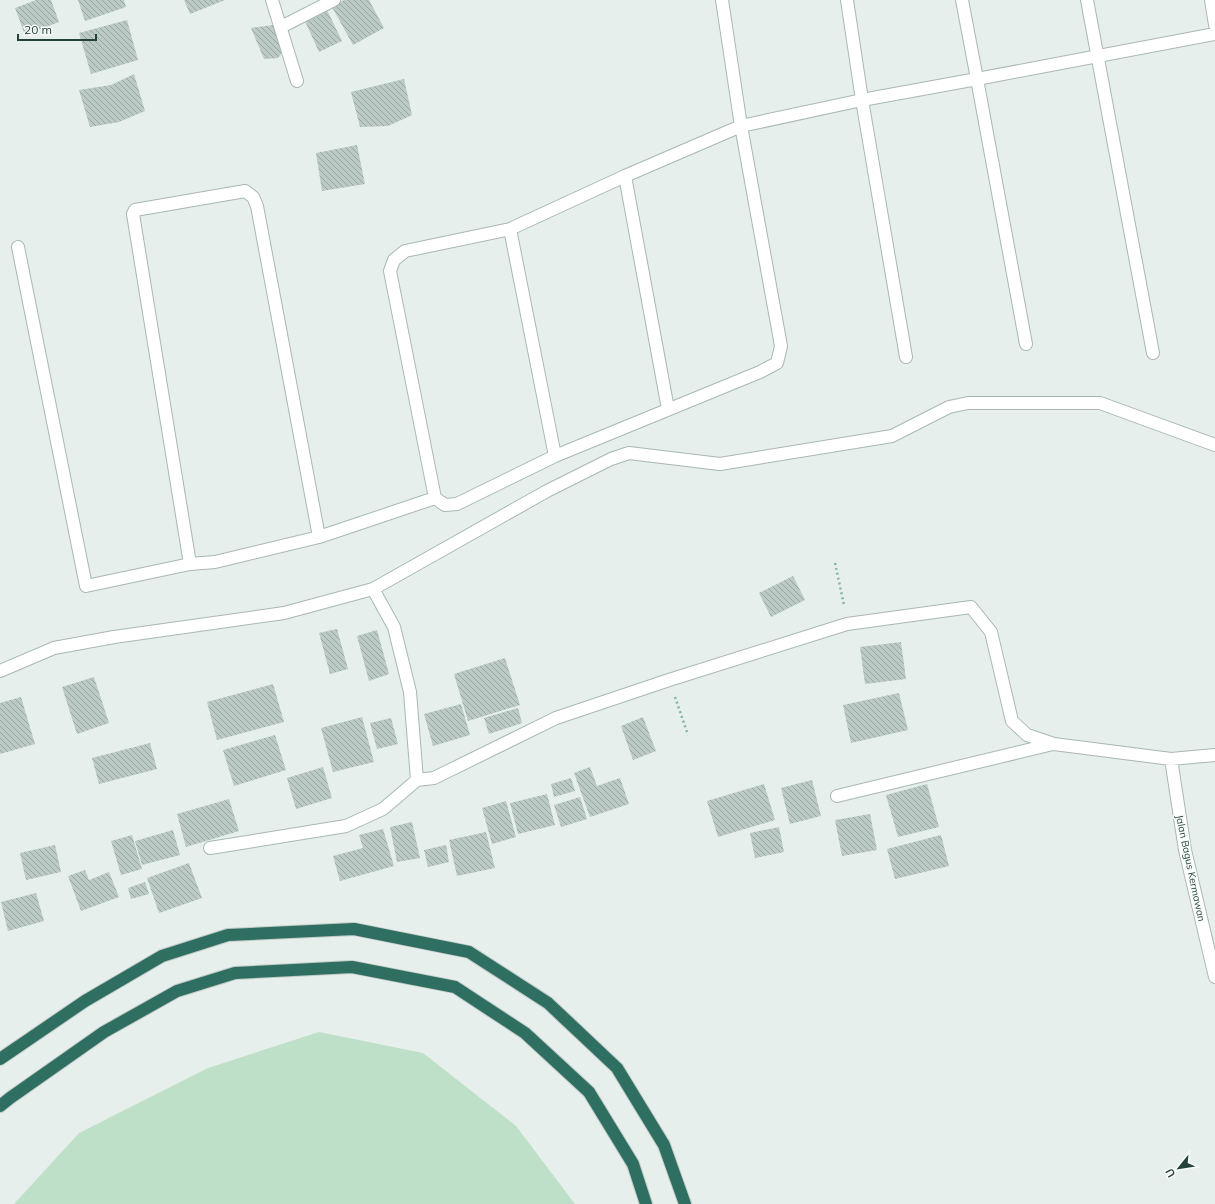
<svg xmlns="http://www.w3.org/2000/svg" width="1215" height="1204" font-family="Mulish,sans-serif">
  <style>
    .grass { fill: #bfe0c8 }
    .building { fill: url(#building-back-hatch) }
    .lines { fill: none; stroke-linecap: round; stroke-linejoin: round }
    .street-casing { stroke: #a8b8b2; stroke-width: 14 }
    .highway-casing { stroke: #c2cac8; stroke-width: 14 }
    .path { stroke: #86b3a5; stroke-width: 2.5; stroke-dasharray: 2 3; stroke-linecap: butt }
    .street { stroke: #fff; stroke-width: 12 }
    .highway { stroke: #2f6f62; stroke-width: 12 }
    .labels { text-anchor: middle; stroke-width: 3; stroke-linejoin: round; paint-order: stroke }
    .street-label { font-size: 10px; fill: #24423a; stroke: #f7fbf9 }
  </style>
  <defs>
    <pattern id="building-back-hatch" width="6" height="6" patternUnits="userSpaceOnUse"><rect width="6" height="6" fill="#bbcac4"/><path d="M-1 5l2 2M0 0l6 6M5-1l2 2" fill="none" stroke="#98a6a0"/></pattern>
  </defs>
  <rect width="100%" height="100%" fill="#e6efeb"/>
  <path class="grass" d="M319 1032 423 1053 516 1126 575 1204H14L79 1133 208 1068Z"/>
  <path class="building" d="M36 0H51L59 22 25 35 15 8Z
    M78 0H124L126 7 85 21Z
    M184 0H225L190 14Z
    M344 0H369L384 28 353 45 332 7Z
    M326 8 342 41 319 52 304 19Z
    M127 20 138 60 91 74 79 33Z
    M274 25 285 49 278 58 264 59 251 28Z
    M134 74 145 111 119 122 90 127 79 90 111 85Z
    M404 79 412 115 388 126 360 127 351 92Z
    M357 145 365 184 322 191 316 153Z
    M793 576 805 600 771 617 759 593Z
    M337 629 348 669 330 674 319 633Z
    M377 630 389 674 369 681 357 636Z
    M901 642 906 679 865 684 860 647Z
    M505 658 520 705 468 721 454 674Z
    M94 677 109 723 77 734 62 687Z
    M273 684 284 722 217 740 207 702Z
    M899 693 908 730 851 743 843 705Z
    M21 697 35 744 0 754V703Z
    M461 704 470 735 433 746 424 714Z
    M518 708 522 723 489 734 484 718Z
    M362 717 374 762 333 772 321 728Z
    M643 717 656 751 633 760 621 726Z
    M391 718 398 744 377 749 370 723Z
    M275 735 286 770 234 786 223 750Z
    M150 743 157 769 99 784 92 758Z
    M323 767 332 798 296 809 287 778Z
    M590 767 597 786 620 778 629 804 590 817 574 773Z
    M571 778 575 791 554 797 551 784Z
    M812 780 821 816 790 824 781 788Z
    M764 784 775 820 718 837 707 801Z
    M927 784 939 827 898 837 886 795Z
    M547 794 555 825 518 834 510 803Z
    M580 797 587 819 561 827 554 805Z
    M229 799 239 831 186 847 177 814Z
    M506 801 516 837 492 844 482 808Z
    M870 814 877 850 842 856 835 820Z
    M412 822 420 858 397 862 390 827Z
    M779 827 784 852 755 858 750 833Z
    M383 829 394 866 340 881 333 856 363 848 359 835Z
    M173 830 180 855 142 865 135 841Z
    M486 832 495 868 457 876 449 840Z
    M132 835 142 869 121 875 111 841Z
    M941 835 949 866 895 879 887 849Z
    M55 845 61 872 26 880 20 853Z
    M446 845 449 862 428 867 424 850Z
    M189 863 202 898 159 913 147 878Z
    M85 870 89 880 109 872 119 897 81 911 68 876Z
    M145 882 149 894 131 899 128 888Z
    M36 893 44 921 8 931 1 902Z"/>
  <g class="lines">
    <g class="street-casing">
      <path id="street" d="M272 0 297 81
        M722 0 741 126 781 346 777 363 760 372 555 456 457 504 445 505 435 498 390 271 394 260 405 251 510 229 625 176 741 126 862 100 977 79 1026 344
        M847 0 862 100 906 357
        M962 0 977 79 1215 34
        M1087 0 1153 353
        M1211 0 1215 25
        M281 27 334 0
        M625 176 668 409
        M510 229 555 456
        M18 247 86 586 190 564
        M319 537 257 206 253 197 245 191 135 210 133 214 190 564 215 562 319 537 435 498
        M373 589 547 491 611 459 629 453 720 464 892 436 949 407 968 403H1100L1215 445
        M0 671 54 648 114 637 284 613 373 589 394 627 410 692 417 780 434 778 556 718 669 680 847 624 971 607 991 632 1012 721 1027 735 1054 744 1171 759 1215 755
        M1171 759 1185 850 1215 977
        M837 796 1053 744
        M210 848 346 826 383 809 417 780"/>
    </g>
    <g class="highway-casing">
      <path id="highway" d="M0 1059 85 1001 162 956 228 935 354 929 469 952 548 1003 617 1068 664 1145 685 1204
        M0 1106 10 1098 104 1032 177 991 235 973 352 967 455 987 525 1033 589 1092 633 1164 646 1204"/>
    </g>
    <path class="path" d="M835 563 844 605
      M675 697 688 735"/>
    <use href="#street" class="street"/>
    <use href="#highway" class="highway"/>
  </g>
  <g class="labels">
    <g class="street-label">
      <text transform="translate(1191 868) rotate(78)" y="4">Jalan Bagus Kermawan</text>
    </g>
  </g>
  <g transform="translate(1179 1168) rotate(240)" stroke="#f7fbf9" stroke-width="3" paint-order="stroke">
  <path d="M0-3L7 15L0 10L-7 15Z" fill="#24423a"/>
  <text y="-6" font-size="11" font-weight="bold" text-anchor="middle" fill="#24423a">U</text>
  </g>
  <path d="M18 34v6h78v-6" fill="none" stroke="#24423a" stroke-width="2"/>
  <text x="24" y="34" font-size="12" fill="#24423a" stroke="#f7fbf9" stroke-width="3" paint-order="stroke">20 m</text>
</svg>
